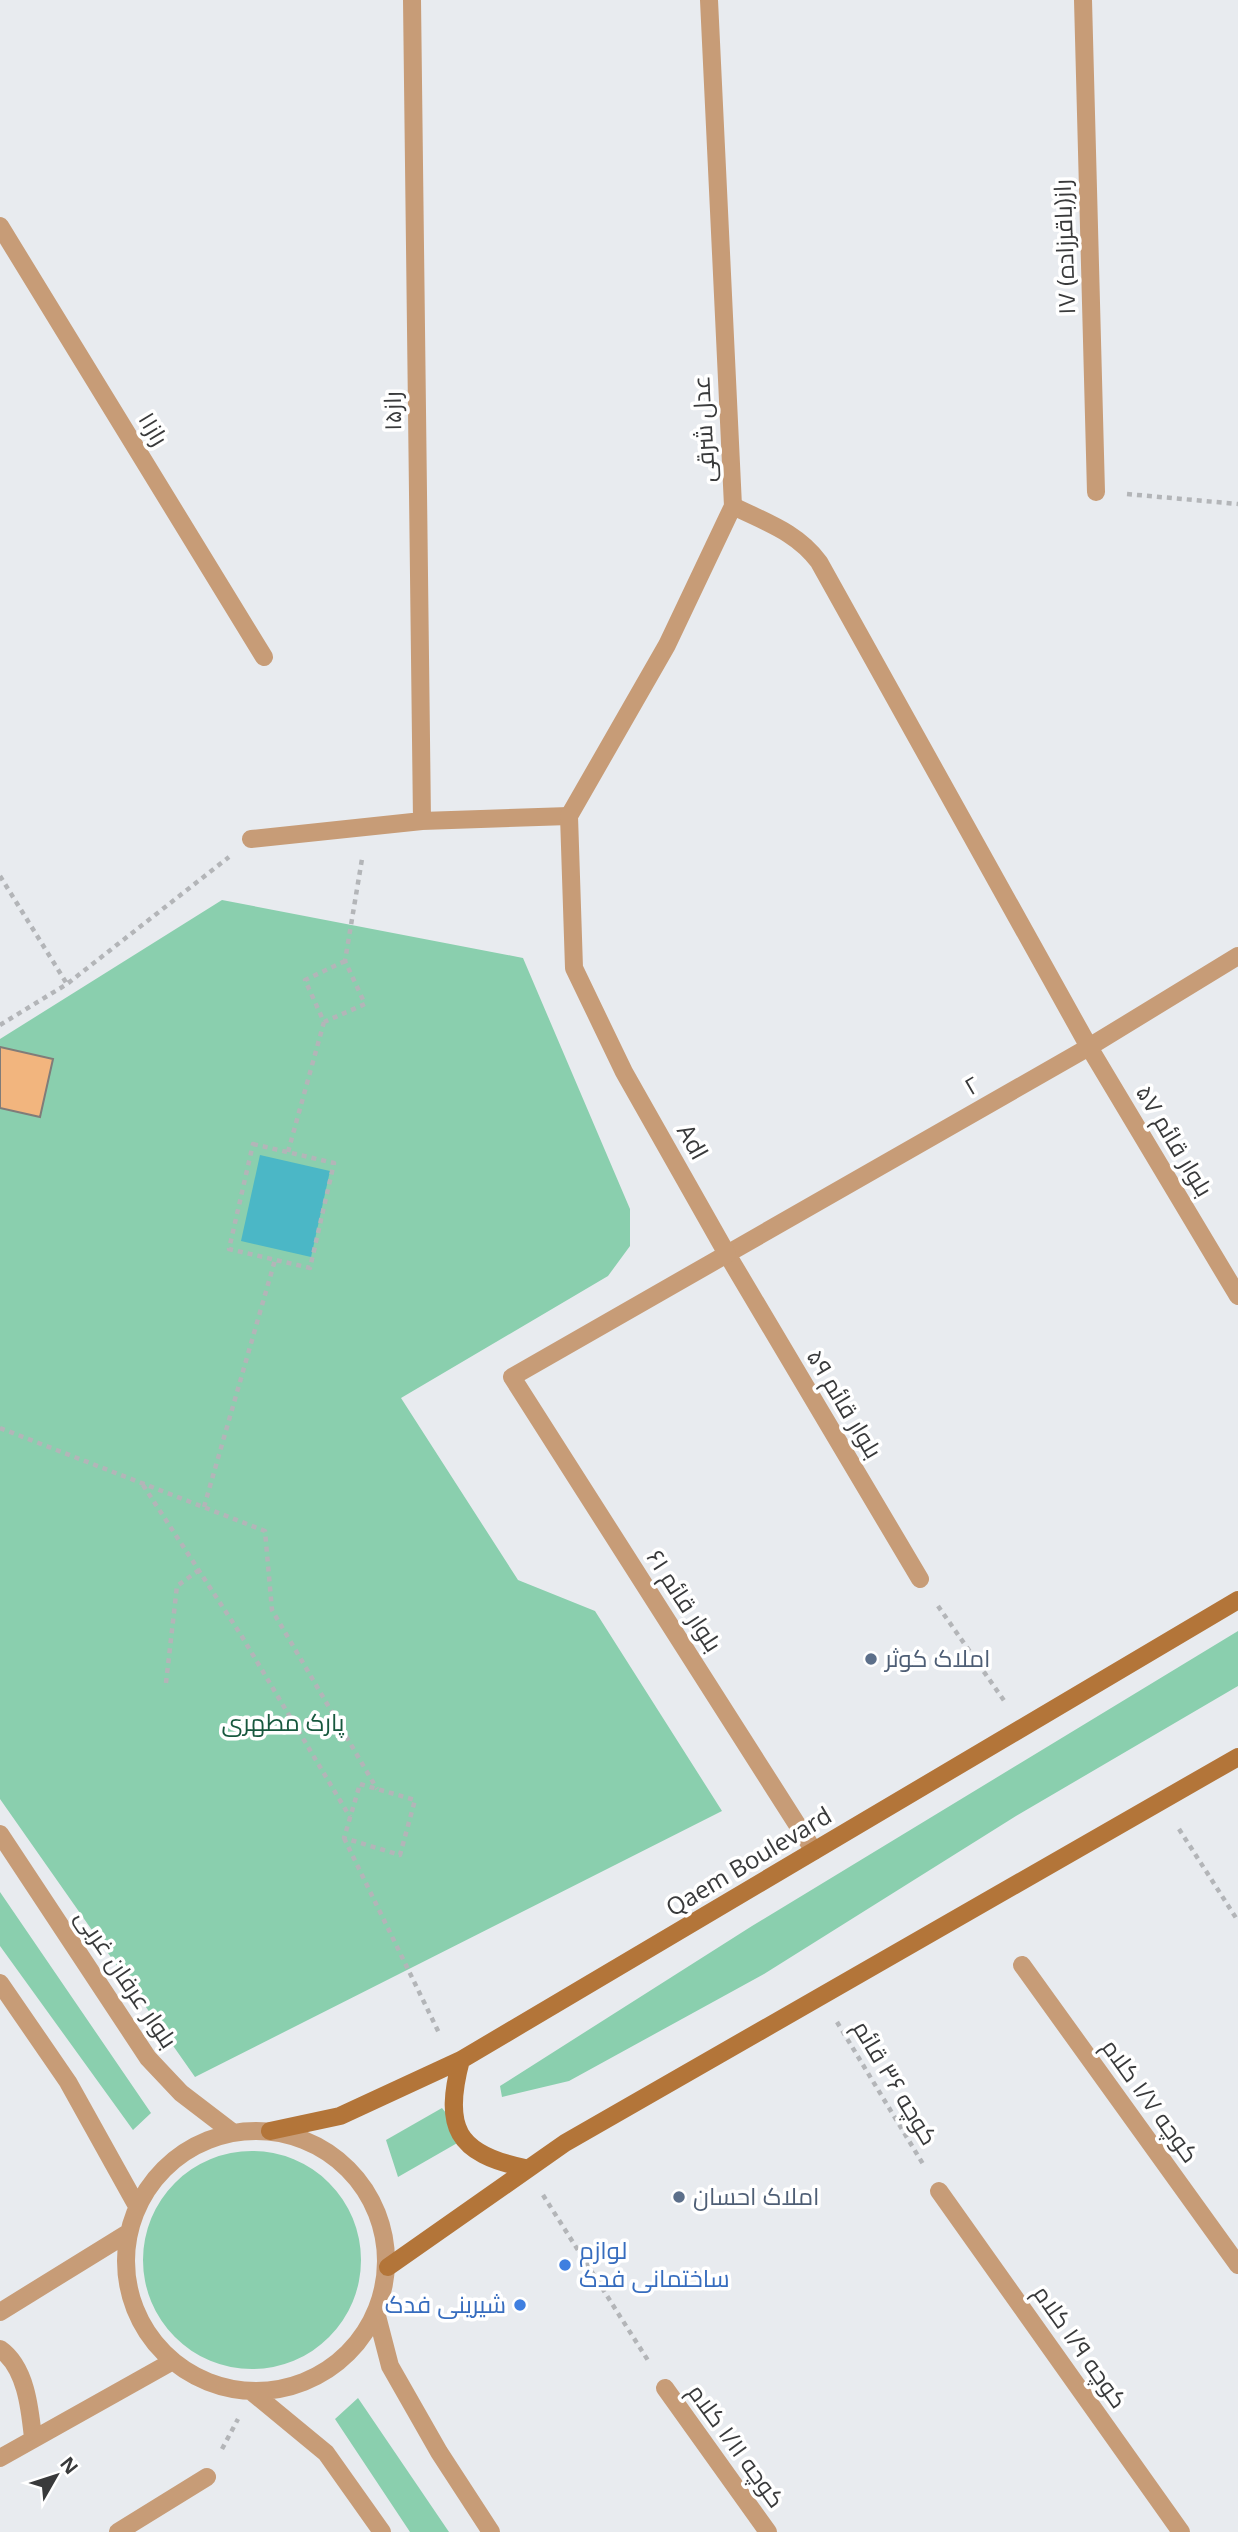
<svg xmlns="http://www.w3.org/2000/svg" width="1238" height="2532" font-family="'Open Sans',Cairo,sans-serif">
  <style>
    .green { fill: #8acfae }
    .water { fill: #4bb7c6 }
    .building { fill: #f2b57e; stroke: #807c79; stroke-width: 2 }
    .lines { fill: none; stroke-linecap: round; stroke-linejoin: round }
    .path { stroke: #b3b5b8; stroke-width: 4.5; stroke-dasharray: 5 5; stroke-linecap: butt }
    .minor { stroke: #c79c77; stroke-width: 18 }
    .tertiary { stroke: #c79c77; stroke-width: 18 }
    .secondary { stroke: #b37539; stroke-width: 18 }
    .service-dot { fill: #5c6f8a; stroke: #fff; stroke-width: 2.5 }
    .shop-dot { fill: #3f7fe0; stroke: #fff; stroke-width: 2.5 }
    .labels { text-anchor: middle; stroke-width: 7; stroke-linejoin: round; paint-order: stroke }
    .street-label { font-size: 24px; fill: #393a3b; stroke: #fff }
    .service-label { font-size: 24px; fill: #4e5e75; stroke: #fff; text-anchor: start }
    .park-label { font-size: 24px; fill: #17583e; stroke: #fff }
    .shop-label { font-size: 24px; fill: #366cbe; stroke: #fff; text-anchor: start }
  </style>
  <rect width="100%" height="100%" fill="#e8ebef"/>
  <path class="green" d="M222 900 523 958 630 1209V1246L608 1276 401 1398 518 1580 595 1611 722 1811 195 2077 0 1799V1039Z
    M1238 1631V1686L1016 1816 764 1974 569 2081 502 2097 500 2086 752 1926Z
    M0 1892 151 2113 133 2130 0 1946Z
    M442 2108 466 2138 398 2177 386 2140Z
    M143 2260a109 109 0 1 1 218 0a109 109 0 1 1-218 0Z
    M358 2398 449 2532H410L335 2419Z"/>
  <path class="water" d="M260 1155 330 1171 311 1257 241 1241Z"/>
  <path class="building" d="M0 1047 53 1059 40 1117 0 1108Z"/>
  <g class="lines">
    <path class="path" d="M1127 494 1238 504
      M0 876 67 984
      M345 961 305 980 324 1022 365 1004 345 961 362 859
      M0 1025 67 984 229 857
      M253 1144 334 1163 310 1268 229 1249Z
      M288 1152 324 1022
      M0 1428 265 1531 272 1610 377 1789
      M143 1485 241 1635 350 1817
      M204 1507 275 1260
      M938 1606 1005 1702
      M166 1683 177 1586 199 1570
      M360 1784 415 1800 400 1855 344 1838Z
      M1179 1829 1238 1921
      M344 1838 440 2035
      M837 2022 923 2164
      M543 2195 649 2362
      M222 2449 238 2419"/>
    <path class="minor" d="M412 0 422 821
      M1083 0 1096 492
      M0 226 264 657
      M733 506C765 522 797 532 819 562L1089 1047 1238 1296
      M251 839 422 821 569 816
      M920 1579 727 1254 1089 1047 1238 956
      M1022 1965 1238 2265
      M939 2191 1181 2532
      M665 2388 768 2532
      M118 2532 207 2477"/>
    <path class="tertiary" d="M709 0 733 506 667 645 569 816 574 968 624 1072 727 1254 512 1377 814 1851
      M0 1834 148 2058 181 2093 232 2132
      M0 1983 68 2082 137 2206
      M126 2261a130 130 0 1 1 260 0a130 130 0 1 1-260 0Z
      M0 2312 128 2233
      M376 2312 390 2366 439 2452 491 2532
      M0 2349C26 2367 30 2409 33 2438
      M252 2392 326 2453 382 2532
      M0 2458 173 2361"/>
    <path class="secondary" d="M461 2060C443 2127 456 2154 525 2168
      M270 2131 340 2116 461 2060 1238 1600
      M388 2267 565 2143 1238 1757"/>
  </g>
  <g class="service-dot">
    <circle cx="871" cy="1659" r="7"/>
    <circle cx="679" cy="2197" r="7"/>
  </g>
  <g class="shop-dot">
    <circle cx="565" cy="2265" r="7"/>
    <circle cx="520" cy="2305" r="7"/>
  </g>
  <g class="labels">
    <g class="street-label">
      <text transform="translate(1065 247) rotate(-92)" y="8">۱۷ راز(باقرزاده)</text>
      <text transform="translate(393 411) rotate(-91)" y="8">راز۱۵</text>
      <text transform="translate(153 429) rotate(59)" y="8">راز۱۱</text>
      <text transform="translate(704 429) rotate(-93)" y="8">عدل شرقی</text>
      <text transform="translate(972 1086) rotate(-30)" y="8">۲</text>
      <text transform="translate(1174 1141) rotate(59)" y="8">بلوار قائم ۵۷</text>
      <text transform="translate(692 1142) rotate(61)" y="8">Adl</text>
      <text transform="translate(844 1404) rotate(59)" y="8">بلوار قائم ۵۹</text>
      <text transform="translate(684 1601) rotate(57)" y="8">بلوار قائم ۶۱</text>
      <text transform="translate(749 1862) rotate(-31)" y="8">Qaem Boulevard</text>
      <text transform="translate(126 1979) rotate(56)" y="8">بلوار عرفان غربی</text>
      <text transform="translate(895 2083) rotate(59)" y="8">کوچه ۳۶ قائم</text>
      <text transform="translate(1150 2101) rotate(54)" y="8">کوچه ۱/۷ کلام</text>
      <text transform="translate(1080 2347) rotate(55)" y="8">کوچه ۱/۹ کلام</text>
      <text transform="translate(736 2446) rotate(54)" y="8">کوچه ۱/۱۱ کلام</text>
    </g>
    <g class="service-label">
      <text x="885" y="1667">املاک کوثر</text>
      <text x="693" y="2205">املاک احسان</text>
    </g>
    <g class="park-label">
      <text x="283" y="1731">پارک مطهری</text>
    </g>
    <g class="shop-label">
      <text x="579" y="2259">لوازم<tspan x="579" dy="28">ساختمانی فدک</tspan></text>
      <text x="506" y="2313" text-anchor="end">شیرینی فدک</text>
    </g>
  </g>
  <g transform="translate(56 2476) rotate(51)" stroke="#ffffff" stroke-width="5" paint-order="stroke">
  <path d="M0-5L12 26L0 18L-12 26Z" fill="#393a3b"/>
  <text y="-10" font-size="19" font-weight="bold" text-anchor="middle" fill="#393a3b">N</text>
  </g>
</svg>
